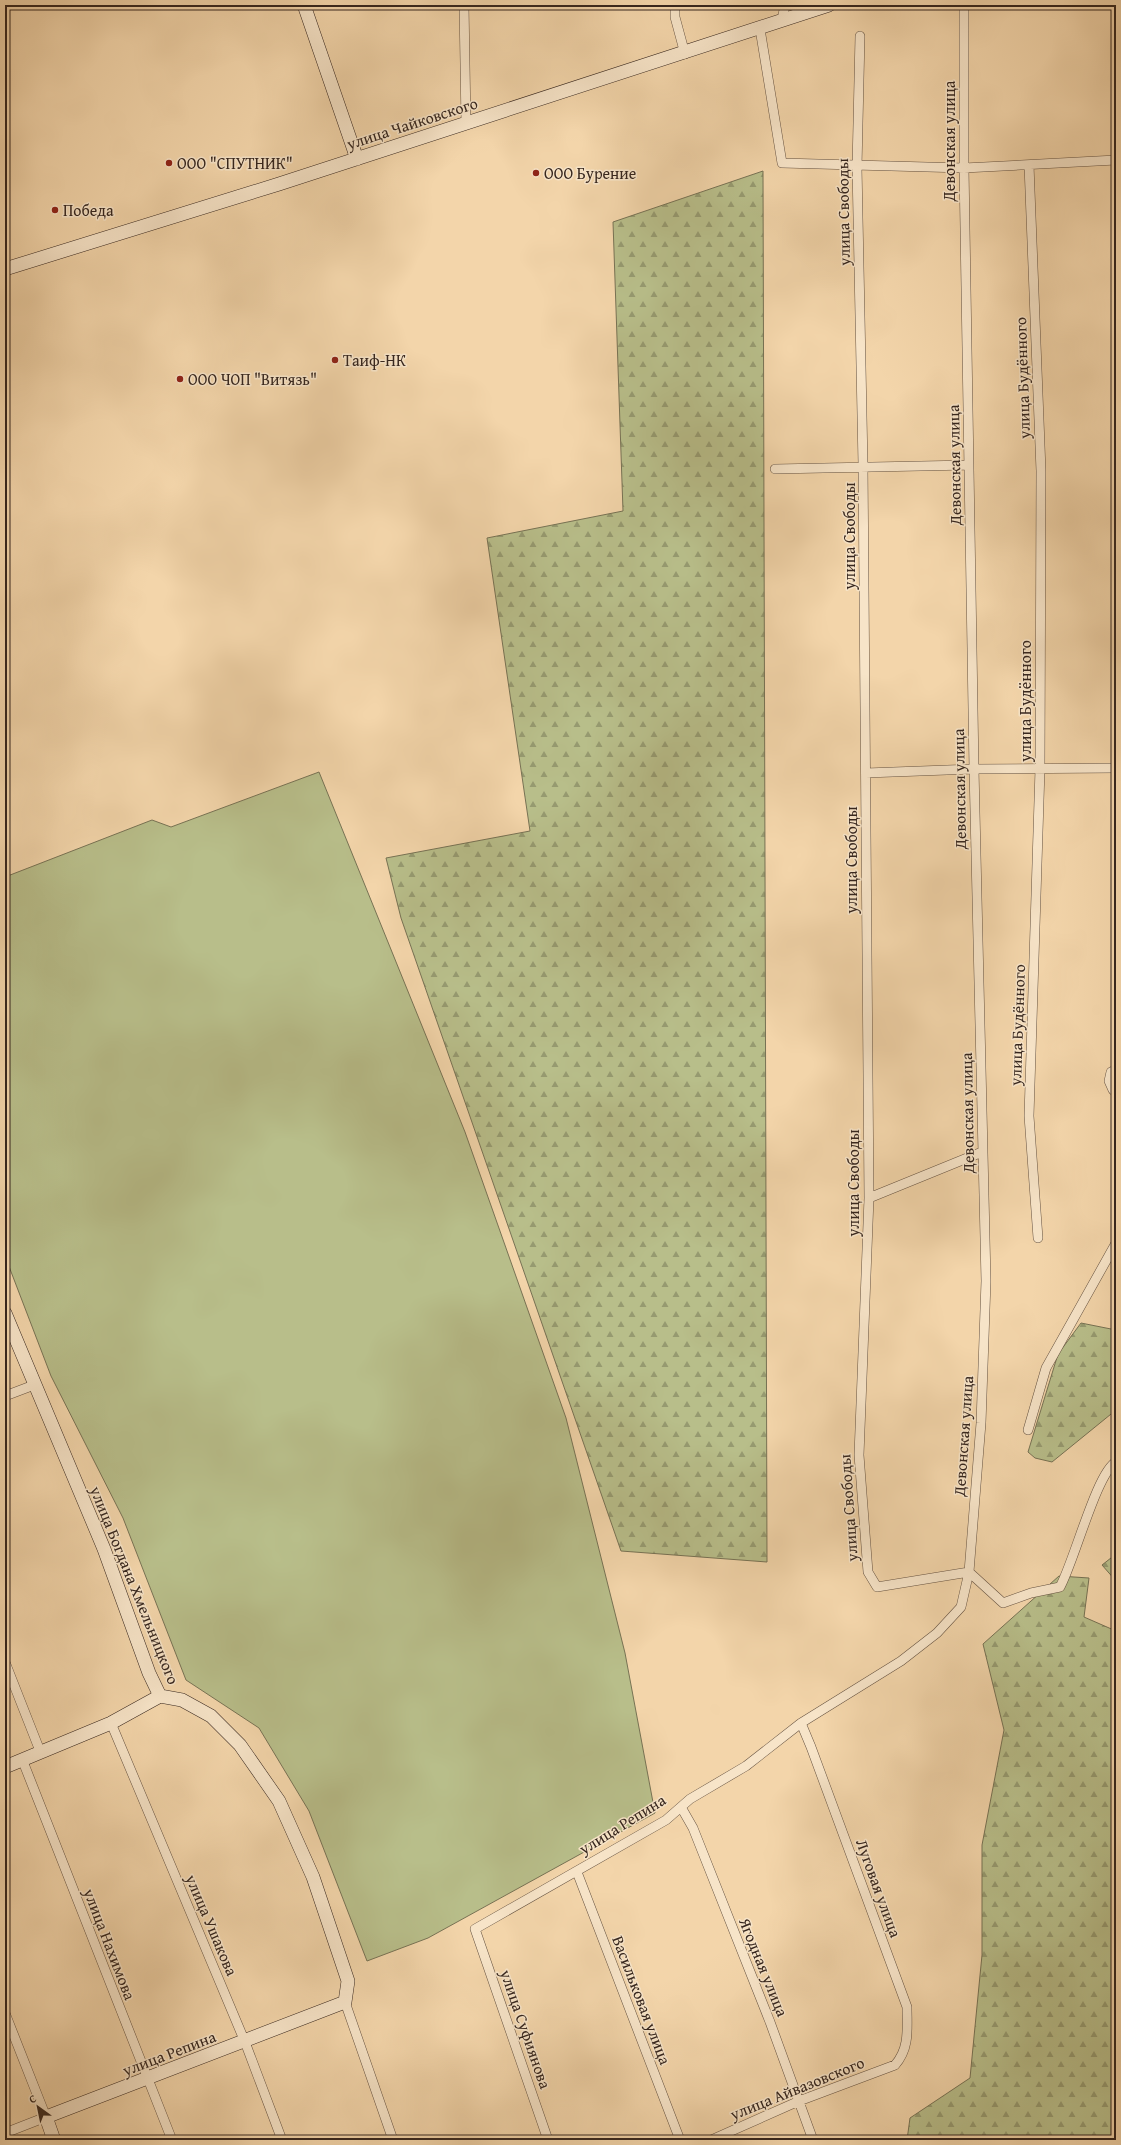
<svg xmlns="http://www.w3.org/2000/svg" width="1121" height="2145" font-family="'Gentium Book Plus',serif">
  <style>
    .forest { fill: url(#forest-firs); stroke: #777254 }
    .green { fill: #b8be8a; stroke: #777254 }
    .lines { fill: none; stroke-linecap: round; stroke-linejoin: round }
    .street-casing { stroke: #655241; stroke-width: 10 }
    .secondary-casing { stroke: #36261e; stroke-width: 14 }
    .street { stroke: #f7e4c8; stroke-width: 9 }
    .secondary { stroke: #f7e4c8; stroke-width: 13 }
    .poi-dot { fill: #8f2418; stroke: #f7e4c8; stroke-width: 1.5 }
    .labels { text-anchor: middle; stroke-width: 3; stroke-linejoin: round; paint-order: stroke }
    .street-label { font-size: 16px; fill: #36261e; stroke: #f7e4c8 }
    .poi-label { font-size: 16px; fill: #36261e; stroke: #f7e4c8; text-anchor: start }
  </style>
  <defs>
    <pattern id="forest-firs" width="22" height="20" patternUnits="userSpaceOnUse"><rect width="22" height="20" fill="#b8be8a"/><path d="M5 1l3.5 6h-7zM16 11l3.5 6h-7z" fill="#969a70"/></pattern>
  </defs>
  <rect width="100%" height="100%" fill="#f3d5aa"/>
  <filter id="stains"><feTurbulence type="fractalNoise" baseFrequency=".005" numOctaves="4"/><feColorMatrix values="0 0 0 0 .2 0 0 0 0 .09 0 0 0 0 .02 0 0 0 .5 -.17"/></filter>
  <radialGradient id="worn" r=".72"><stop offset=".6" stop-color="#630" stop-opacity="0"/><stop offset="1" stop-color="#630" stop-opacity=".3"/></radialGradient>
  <path class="forest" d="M763 171 767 1562 621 1551 401 918 386 858 530 831 487 538 623 511 613 222Z
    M1081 1323 1116 1330V1410L1052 1462 1035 1458 1028 1452 1058 1354Z
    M1116 1554V1581L1102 1565Z
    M1059 1576 1089 1578 1084 1617 1116 1631V2140H907L910 2118 970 2078 982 1955V1845L1004 1730 983 1644Z"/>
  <path class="green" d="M319 772 465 1132 566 1418 625 1653 655 1813 428 1938 367 1961 309 1811 259 1728 186 1680 123 1518 51 1376 5 1256V877L152 820 171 827Z"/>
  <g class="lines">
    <g class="street-casing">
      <path id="street" d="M464 5 466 123
        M675 5V17L685 54
        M782 20 785 5
        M760 29 782 163 964 168 1116 160
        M860 36 857 167 863 465 869 1198 859 1455 868 1572 877 1587 969 1572
        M1029 165 1041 471 1040 769 1029 1116 1038 1238
        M775 469 969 465
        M866 773 974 769 1116 768
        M1116 1070 1111 1072 1109 1081 1113 1090H1116
        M869 1198 982 1152
        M5 1396 34 1385
        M1028 1430 1046 1368 1116 1243
        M969 1572 1003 1603 1031 1593 1060 1587C1074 1562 1097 1472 1116 1462
        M5 1662 40 1751
        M111 1723 245 2042 282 2140
        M22 1759 172 2140
        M681 1807 693 1828 770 2022 813 2140
        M577 1872 680 2140
        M345 2002 393 2140
        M5 2013 46 2117 5 2133
        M548 2140 475 1929 666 1820 690 1799 746 1766 801 1723 901 1661 937 1633 961 1607 969 1572 981 1423 986 1281 974 769 964 168V5
        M711 2140 799 2101 895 2065C910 2048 907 2028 907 2007L811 1747 801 1723"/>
    </g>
    <g class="secondary-casing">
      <path id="secondary" d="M304 5 357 159
        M5 269 279 184 829 5
        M5 1313 104 1549 149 1673 160 1696 182 1700 211 1716 240 1745 279 1801 313 1877 348 1981 345 2002 46 2117 54 2140
        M5 1767 111 1723 160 1696"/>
    </g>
    <use href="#street" class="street"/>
    <use href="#secondary" class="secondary"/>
  </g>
  <g class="poi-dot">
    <circle cx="169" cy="163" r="4"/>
    <circle cx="536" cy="173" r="4"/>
    <circle cx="55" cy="210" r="4"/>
    <circle cx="335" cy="360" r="4"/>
    <circle cx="180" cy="379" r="4"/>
  </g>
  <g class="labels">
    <g class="street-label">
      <text transform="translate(412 123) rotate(-18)" y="6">улица Чайковского</text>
      <text transform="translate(949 141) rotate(-90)" y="6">Девонская улица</text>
      <text transform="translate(843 212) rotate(-91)" y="6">улица Свободы</text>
      <text transform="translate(1022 378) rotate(-92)" y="6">улица Будённого</text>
      <text transform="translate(954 465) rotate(-91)" y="6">Девонская улица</text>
      <text transform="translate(849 536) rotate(-90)" y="6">улица Свободы</text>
      <text transform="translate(1025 701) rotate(-90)" y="6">улица Будённого</text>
      <text transform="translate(959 789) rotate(-91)" y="6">Девонская улица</text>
      <text transform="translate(851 860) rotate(-90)" y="6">улица Свободы</text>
      <text transform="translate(1017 1025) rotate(-88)" y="6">улица Будённого</text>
      <text transform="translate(967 1113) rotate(-91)" y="6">Девонская улица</text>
      <text transform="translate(853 1183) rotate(-90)" y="6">улица Свободы</text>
      <text transform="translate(963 1436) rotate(-86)" y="6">Девонская улица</text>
      <text transform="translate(848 1508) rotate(-94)" y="6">улица Свободы</text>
      <text transform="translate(135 1585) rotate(68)" y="6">улица Богдана Хмельницкого</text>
      <text transform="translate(622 1824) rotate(-32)" y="6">улица Репина</text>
      <text transform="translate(879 1888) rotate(70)" y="6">Луговая улица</text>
      <text transform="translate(212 1925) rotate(67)" y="6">улица Ушакова</text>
      <text transform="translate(110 1944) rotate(69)" y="6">улица Нахимова</text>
      <text transform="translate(764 1967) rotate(68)" y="6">Ягодная улица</text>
      <text transform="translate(642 2000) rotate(69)" y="6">Васильковая улица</text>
      <text transform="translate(526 2029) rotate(71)" y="6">улица Суфиянова</text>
      <text transform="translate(169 2053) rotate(-21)" y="6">улица Репина</text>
      <text transform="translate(797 2088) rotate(-22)" y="6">улица Айвазовского</text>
    </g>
    <g class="poi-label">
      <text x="177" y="169">ООО "СПУТНИК"</text>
      <text x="544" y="179">ООО Бурение</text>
      <text x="63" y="216">Победа</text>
      <text x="343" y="366">Таиф-НК</text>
      <text x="188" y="385">ООО ЧОП "Витязь"</text>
    </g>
  </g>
  <rect width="1121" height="2145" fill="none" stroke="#f3d5aa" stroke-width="20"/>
  <rect x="6" y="6" width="1109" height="2133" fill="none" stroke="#36261e" stroke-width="2"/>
  <rect x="10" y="10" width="1101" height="2125" fill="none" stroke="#36261e"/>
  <g transform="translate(38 2107) rotate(327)" stroke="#f7e4c8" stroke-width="3" paint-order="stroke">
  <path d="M0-3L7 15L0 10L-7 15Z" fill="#36261e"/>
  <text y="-6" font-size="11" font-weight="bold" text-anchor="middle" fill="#36261e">С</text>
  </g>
  <rect width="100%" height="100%" filter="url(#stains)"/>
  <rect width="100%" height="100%" fill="url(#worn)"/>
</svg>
